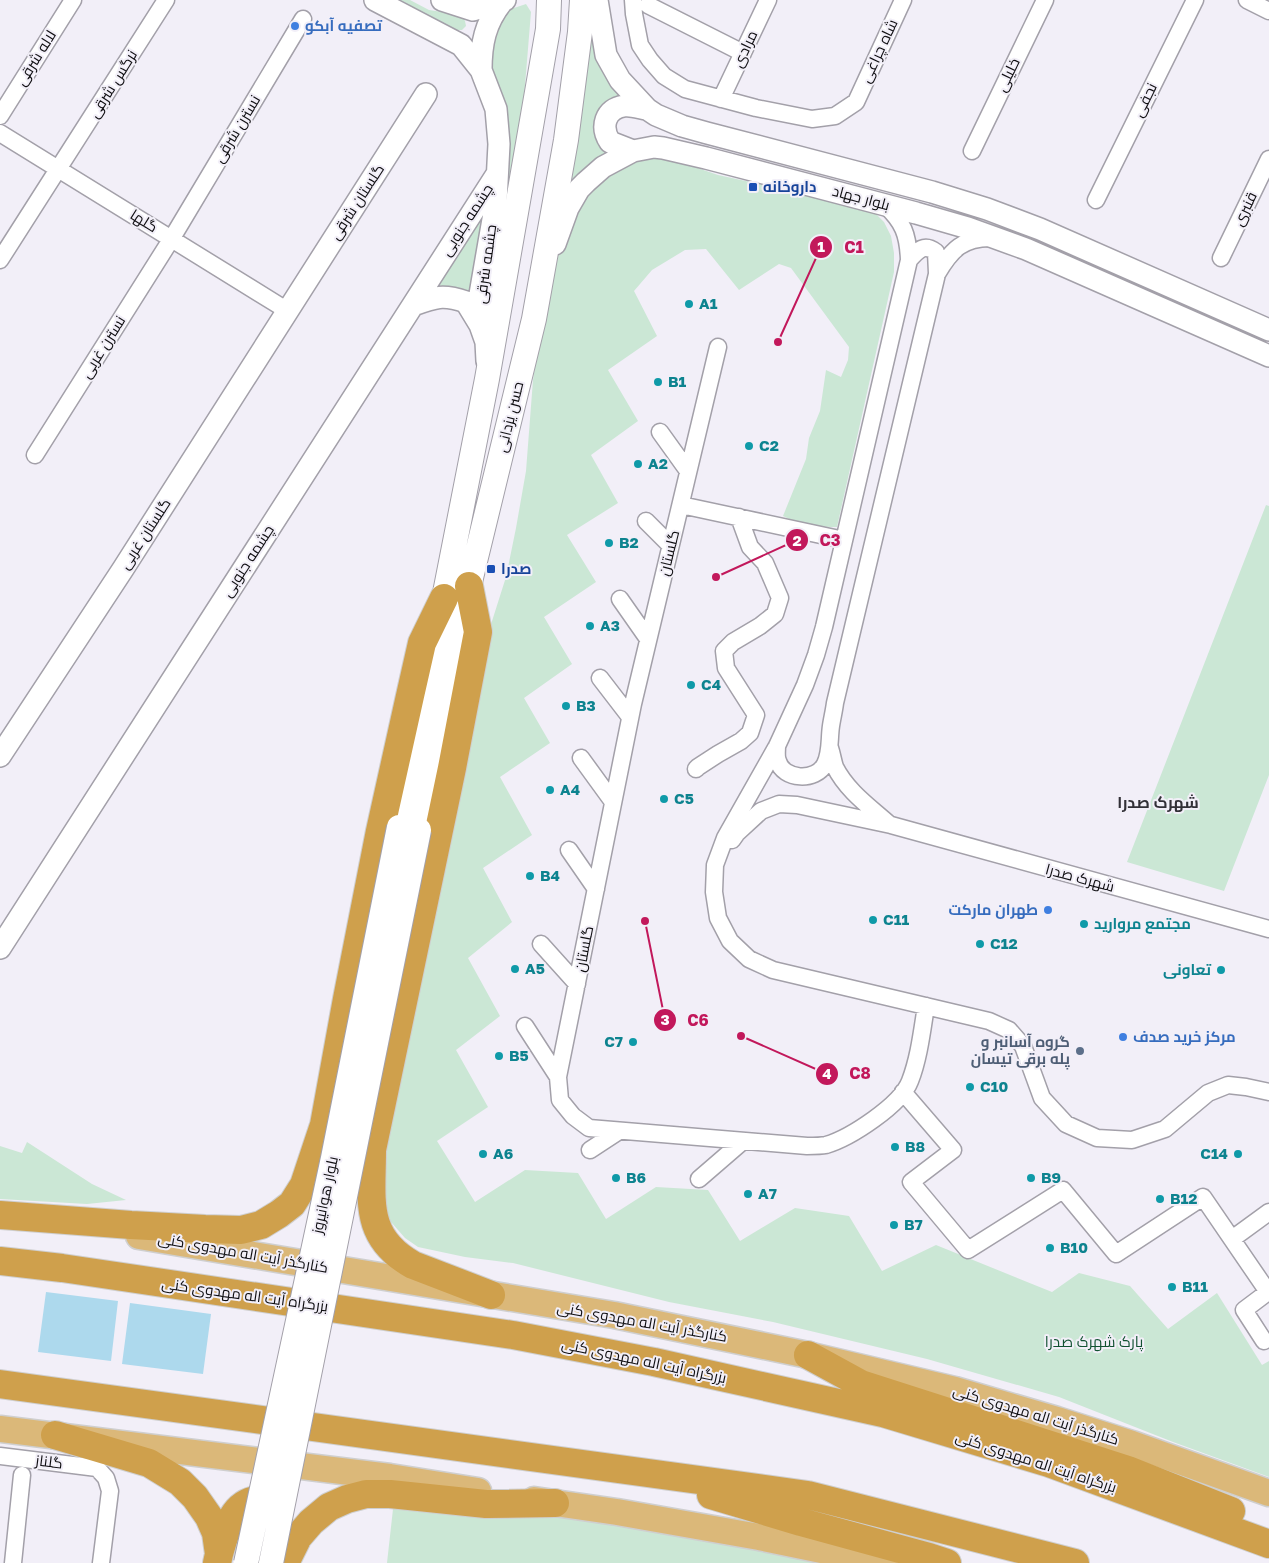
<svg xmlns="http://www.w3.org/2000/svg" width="1269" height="1563" font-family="'Golos Text',Cairo,sans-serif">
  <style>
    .green { fill: #cbe7d5 }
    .water { fill: #add9ed }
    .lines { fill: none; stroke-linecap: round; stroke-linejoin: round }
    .minor-casing { stroke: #a3a0a9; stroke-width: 19 }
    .tertiary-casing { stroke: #a3a0a9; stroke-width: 24 }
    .secondary-casing { stroke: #a3a0a9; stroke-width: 26 }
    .primary-casing { stroke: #cfcfcf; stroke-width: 29 }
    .trunk-casing { stroke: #cfcfcf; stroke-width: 30 }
    .minor { stroke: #fff; stroke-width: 16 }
    .tertiary { stroke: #fff; stroke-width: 21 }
    .secondary { stroke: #fff; stroke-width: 24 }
    .primary { stroke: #dbb879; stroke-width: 26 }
    .trunk { stroke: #cfa04c; stroke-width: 28 }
    .secondary-bridge-casing { stroke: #a3a0a9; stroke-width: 26; stroke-linecap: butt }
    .secondary-bridge { stroke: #fff; stroke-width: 24 }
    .shop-dot { fill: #3f7fe0; stroke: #f2eff8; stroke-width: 2 }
    .transit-dot { fill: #1a4fb4; stroke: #f2eff8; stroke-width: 2 }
    .culture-dot { fill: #0f9aa8; stroke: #f2eff8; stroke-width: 2 }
    .service-dot { fill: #5c6f8a; stroke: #f2eff8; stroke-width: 2 }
    .labels { text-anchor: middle; stroke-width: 4; stroke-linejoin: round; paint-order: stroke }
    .shop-label { font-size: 15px; font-weight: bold; fill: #366cbe; stroke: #f2eff8; text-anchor: start }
    .street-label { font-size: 15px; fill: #0e0d10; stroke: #f2eff8 }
    .transit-label { font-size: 15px; font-weight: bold; fill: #164399; stroke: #f2eff8; text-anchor: start }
    .culture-label { font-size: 15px; font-weight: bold; fill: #0d838f; stroke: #f2eff8; text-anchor: start }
    .service-label { font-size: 15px; font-weight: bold; fill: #4e5e75; stroke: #f2eff8; text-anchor: end }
    .park-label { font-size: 15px; fill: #125232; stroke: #f2eff8 }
    .neighbourhood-label { font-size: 16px; font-weight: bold; fill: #323037; stroke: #f2eff8 }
    .leader { fill: none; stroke: #c2185b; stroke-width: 2 }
    .callout-dot { fill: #c2185b; stroke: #f2eff8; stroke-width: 2 }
    .mark-label { font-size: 15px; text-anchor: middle; font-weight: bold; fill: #fff }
    .callout-label { font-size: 16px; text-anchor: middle; font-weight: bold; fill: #c2185b; stroke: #f2eff8; stroke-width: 4; stroke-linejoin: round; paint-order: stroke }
  </style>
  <rect width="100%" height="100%" fill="#f2eff8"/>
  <path class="green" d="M394 0H410L429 10 462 15 465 21 466 26 462 30H456Z
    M526 4 531 12 522 122 488 303 508 152 505 103 489 59 502 12Z
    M593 14 624 94 609 106 620 153 563 206Z
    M656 156 689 165 718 175 806 194 835 203 872 210 884 222 891 236 894 253V272L837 527C819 527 799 525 783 516L806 459 809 438 820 411 826 370 841 377 848 360 849 347 791 268 779 264 739 290 706 249 685 250 652 270 634 291 657 336 608 370 638 421 591 455 618 503 567 535 596 582 544 617 572 664 524 698 550 743 500 777 532 835 483 868 512 922 468 958 500 1016 456 1050 488 1107 437 1141 475 1202 525 1170 578 1173 606 1219 656 1187 708 1190 740 1241 795 1208 849 1216 882 1271 936 1245 1052 1292 1079 1273 1130 1286 1168 1329 1217 1293 1262 1365 1269 1361V1477L1173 1442 1059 1397 927 1359 773 1322 669 1302 513 1263 465 1257 418 1247 405 1238 391 1222 384 1206 385 1133 480 659 506 577 516 528 526 471 533 380 538 345 543 315 560 249 576 205 622 163Z
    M492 188 473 300 428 292Z
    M1266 505 1269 506V775L1224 891 1127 862Z
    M27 1142 92 1184 126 1200 87 1204 0 1199V1146L22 1153Z
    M394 1500 576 1516 845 1563H387Z"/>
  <path class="water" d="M46 1292 118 1301 111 1361 38 1352Z
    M130 1303 211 1314 203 1374 122 1364Z"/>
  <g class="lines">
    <g class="minor-casing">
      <path id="minor" d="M633 0 634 14 640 45 650 60 664 76 685 89 756 108 812 119 835 116 856 102 903 0
        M1247 0 1269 11
        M648 5 743 53
        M721 99 768 0
        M0 116 73 0
        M0 133 288 311
        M972 151 1045 0
        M1096 200 1195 0
        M885 205C903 222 908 234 909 260L824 627 816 655 805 685 777 746 725 838 715 865 714 892 718 918 730 941 749 959 773 970 989 1021 1009 1030 1023 1046 1042 1098 1066 1124 1097 1138 1132 1140 1165 1129 1208 1093 1228 1085 1246 1087 1269 1092
        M1221 258 1269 159
        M0 260 166 0
        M909 260C918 250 924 243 936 252L937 273
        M718 347 633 704 558 1077 560 1100 573 1116 589 1128 807 1146C814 1146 821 1146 826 1145 850 1138 901 1105 910 1081 919 1058 922 1031 926 1006
        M660 432 688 471
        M35 455 172 238 303 19
        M681 505 844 540
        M646 521 670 545
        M620 599 648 639
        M600 678 630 717
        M777 746C777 750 776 757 778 761 783 780 816 782 825 764 831 752 829 739 831 726 832 719 834 711 835 703L937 274C951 250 963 237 993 238
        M830 748C832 754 833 761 835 767 847 791 870 807 889 824
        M581 758 613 802
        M696 769 698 767 718 754 741 741 750 733 756 715 726 668 724 651 733 642 760 626 775 614 780 598 765 563 750 547 739 517
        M732 840 737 833 761 811 779 804 797 805 891 825 1269 929
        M569 850 596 889
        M541 944 577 984
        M525 1026 558 1077
        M903 1092 953 1150 911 1182 968 1250 1063 1190 1116 1254 1203 1197 1268 1292 1244 1310 1264 1341
        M590 1150 619 1131
        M699 1179 743 1141
        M1232 1239 1269 1212
        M0 1456 97 1468 106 1478 110 1491 101 1563
        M13 1563 22 1475"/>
    </g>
    <g class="tertiary-casing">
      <path id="tertiary" d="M375 0 461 45 481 70 496 109 499 144 496 202 479 300 480 325 486 342 487 361
        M442 0 473 10 505 0
        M597 0 606 55 620 80 647 109 656 115 682 126 707 133 932 192 987 209 1040 229 1269 330
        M481 70C481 44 485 23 502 2
        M633 151 610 142C600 127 605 109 624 106 631 105 640 108 647 109
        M555 244 568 208 579 189 586 182 603 167 633 151 654 147 663 148 706 158 916 213 968 228 1026 249 1269 356
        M413 305C435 297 443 294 466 302L480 325
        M0 756 123 569 426 94
        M0 948 497 174"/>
    </g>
    <g class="secondary-casing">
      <path id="secondary" d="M399 827 487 379 548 29 549 0
        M419 830 469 586 534 319 566 140 580 32 582 0"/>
    </g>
    <g class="primary-casing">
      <path id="primary" d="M139 1236 614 1315 808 1355 955 1390 1057 1420 1132 1444 1269 1493
        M0 1429 390 1477 478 1491
        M534 1500 617 1512 759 1537 884 1563"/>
    </g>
    <g class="trunk-casing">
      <path id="trunk" d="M469 586 478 632 452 768 372 1150C372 1200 363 1237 413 1265L491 1295
        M0 1215 131 1225 205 1229 241 1230 261 1225 279 1214 292 1204 304 1185 324 1125 347 999 380 831 410 696 422 643 444 598
        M0 1261 62 1268 513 1335 654 1362 883 1413 1049 1463 1269 1544
        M808 1355 861 1384 1128 1470 1231 1511
        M0 1384 808 1495 1075 1563
        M55 1435 149 1463 180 1482 195 1497 209 1517 216 1533 219 1554 217 1563
        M711 1495 801 1522 929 1557 947 1563
        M219 1554C225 1533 232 1502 258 1500 267 1499 274 1504 279 1510
        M285 1563 298 1537 311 1522 329 1507 347 1499 366 1494H390L486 1504 555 1503"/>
    </g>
    <use href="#minor" class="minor"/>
    <use href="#tertiary" class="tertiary"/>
    <use href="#secondary" class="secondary"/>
    <use href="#primary" class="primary"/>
    <use href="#trunk" class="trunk"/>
    <g class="secondary-bridge-casing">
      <path id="secondary-bridge" d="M246 1563 333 1158 399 827
        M271 1563 419 830"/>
    </g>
    <use href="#secondary-bridge" class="secondary-bridge"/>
  </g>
  <g class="shop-dot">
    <circle cx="295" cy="26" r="5"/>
    <circle cx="1048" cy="910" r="5"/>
    <circle cx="1123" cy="1037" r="5"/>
  </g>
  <g class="transit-dot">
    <rect x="748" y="182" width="10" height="10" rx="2.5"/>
    <rect x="486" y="564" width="10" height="10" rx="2.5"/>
  </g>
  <g class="culture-dot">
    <circle cx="689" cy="304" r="5"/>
    <circle cx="658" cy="382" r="5"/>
    <circle cx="749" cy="446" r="5"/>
    <circle cx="638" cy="464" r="5"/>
    <circle cx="609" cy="543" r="5"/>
    <circle cx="590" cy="626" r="5"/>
    <circle cx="691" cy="685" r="5"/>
    <circle cx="566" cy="706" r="5"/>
    <circle cx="550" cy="790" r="5"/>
    <circle cx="664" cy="799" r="5"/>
    <circle cx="530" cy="876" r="5"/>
    <circle cx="873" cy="920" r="5"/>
    <circle cx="1084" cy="924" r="5"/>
    <circle cx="980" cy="944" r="5"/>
    <circle cx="515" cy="969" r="5"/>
    <circle cx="1221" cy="970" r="5"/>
    <circle cx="633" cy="1042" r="5"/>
    <circle cx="499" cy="1056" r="5"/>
    <circle cx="970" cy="1087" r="5"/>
    <circle cx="895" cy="1147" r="5"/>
    <circle cx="483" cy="1154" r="5"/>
    <circle cx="1238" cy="1154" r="5"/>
    <circle cx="616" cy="1178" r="5"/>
    <circle cx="1031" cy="1178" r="5"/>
    <circle cx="748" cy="1194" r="5"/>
    <circle cx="1160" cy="1199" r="5"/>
    <circle cx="894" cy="1225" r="5"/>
    <circle cx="1050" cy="1248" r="5"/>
    <circle cx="1172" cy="1287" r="5"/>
  </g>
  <circle class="service-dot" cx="1080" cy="1051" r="5"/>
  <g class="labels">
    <g class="shop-label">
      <text x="305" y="31">تصفیه آبکو</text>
      <text x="1038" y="915" text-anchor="end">طهران مارکت</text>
      <text x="1133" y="1042">مرکز خرید صدف</text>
    </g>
    <g class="street-label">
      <text transform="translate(745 49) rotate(-65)" y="5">مرادی</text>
      <text transform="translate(879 51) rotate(-65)" y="5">شاه چراغی</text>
      <text transform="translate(36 58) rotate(-58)" y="5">لاله شرقی</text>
      <text transform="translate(1008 75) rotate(-64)" y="5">خلیلی</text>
      <text transform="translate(113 84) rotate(-58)" y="5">نرگس شرقی</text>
      <text transform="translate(1145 100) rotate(-64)" y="5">نجفی</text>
      <text transform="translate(237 129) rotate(-59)" y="5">نسترن شرقی</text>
      <text transform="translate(861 198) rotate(15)" y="5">بلوار جهاد</text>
      <text transform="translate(357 202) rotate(-57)" y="5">گلستان شرقی</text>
      <text transform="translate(1245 209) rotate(-64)" y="5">قنبری</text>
      <text transform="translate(467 220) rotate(-57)" y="5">چشمه جنوبی</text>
      <text transform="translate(144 221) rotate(32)" y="5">گلها</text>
      <text transform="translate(486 264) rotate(-82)" y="5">چشمه شرقی</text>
      <text transform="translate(103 347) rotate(-58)" y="5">نسترن غربی</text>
      <text transform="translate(510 417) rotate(-76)" y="5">حسن یزدانی</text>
      <text transform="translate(145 534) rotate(-57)" y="5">گلستان غربی</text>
      <text transform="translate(669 553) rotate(-76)" y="5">گلستان</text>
      <text transform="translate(248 561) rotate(-57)" y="5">چشمه جنوبی</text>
      <text transform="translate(1080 878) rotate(15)" y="5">شهرک صدرا</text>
      <text transform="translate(584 949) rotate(-79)" y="5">گلستان</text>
      <text transform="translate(325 1195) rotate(-78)" y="5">بلوار هوانیروز</text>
      <text transform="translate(243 1253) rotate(10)" y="5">کنارگذر آیت اله مهدوی کنی</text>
      <text transform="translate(245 1295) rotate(8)" y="5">بزرگراه آیت اله مهدوی کنی</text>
      <text transform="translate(642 1322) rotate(10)" y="5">کنارگذر آیت اله مهدوی کنی</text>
      <text transform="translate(644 1361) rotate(12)" y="5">بزرگراه آیت اله مهدوی کنی</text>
      <text transform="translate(1036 1415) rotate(17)" y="5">کنارگذر آیت اله مهدوی کنی</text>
      <text transform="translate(49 1462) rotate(7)" y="5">گلناز</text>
      <text transform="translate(1036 1462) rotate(18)" y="5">بزرگراه آیت اله مهدوی کنی</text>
    </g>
    <g class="transit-label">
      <text x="763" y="192">داروخانه</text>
      <text x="501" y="574">صدرا</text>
    </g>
    <g class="culture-label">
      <text x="699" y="309">A1</text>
      <text x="668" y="387">B1</text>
      <text x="759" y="451">C2</text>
      <text x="648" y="469">A2</text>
      <text x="619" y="548">B2</text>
      <text x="600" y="631">A3</text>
      <text x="701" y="690">C4</text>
      <text x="576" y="711">B3</text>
      <text x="560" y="795">A4</text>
      <text x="674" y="804">C5</text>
      <text x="540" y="881">B4</text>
      <text x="883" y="925">C11</text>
      <text x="1094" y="929">مجتمع مروارید</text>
      <text x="990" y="949">C12</text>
      <text x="525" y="974">A5</text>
      <text x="1211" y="975" text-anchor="end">تعاونی</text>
      <text x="623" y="1047" text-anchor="end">C7</text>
      <text x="509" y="1061">B5</text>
      <text x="980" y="1092">C10</text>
      <text x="905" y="1152">B8</text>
      <text x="493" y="1159">A6</text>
      <text x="1228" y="1159" text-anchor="end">C14</text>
      <text x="626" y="1183">B6</text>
      <text x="1041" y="1183">B9</text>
      <text x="758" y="1199">A7</text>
      <text x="1170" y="1204">B12</text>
      <text x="904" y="1230">B7</text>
      <text x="1060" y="1253">B10</text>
      <text x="1182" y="1292">B11</text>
    </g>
    <g class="service-label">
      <text x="1070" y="1047">گروه آسانبر و<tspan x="1070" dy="17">پله برقی تیسان</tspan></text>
    </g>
    <g class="park-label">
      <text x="1094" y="1347">پارک شهرک صدرا</text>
    </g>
    <g class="neighbourhood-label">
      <text x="1158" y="808">شهرک صدرا</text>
    </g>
  </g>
  <path class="leader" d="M778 342L821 247M716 577L797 540M645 921L665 1020M741 1036L827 1074"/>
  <g class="callout-dot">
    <circle cx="778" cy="342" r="5"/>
    <circle cx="716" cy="577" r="5"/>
    <circle cx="645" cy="921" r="5"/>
    <circle cx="741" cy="1036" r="5"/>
    <circle cx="821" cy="247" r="12"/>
    <circle cx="797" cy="540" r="12"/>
    <circle cx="665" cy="1020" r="12"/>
    <circle cx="827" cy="1074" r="12"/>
  </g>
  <g class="mark-label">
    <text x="821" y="252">1</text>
    <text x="797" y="546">2</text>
    <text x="665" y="1025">3</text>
    <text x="827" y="1079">4</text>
  </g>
  <g class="callout-label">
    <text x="854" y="253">C1</text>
    <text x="830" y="546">C3</text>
    <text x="698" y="1026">C6</text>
    <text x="860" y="1079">C8</text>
  </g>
</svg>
